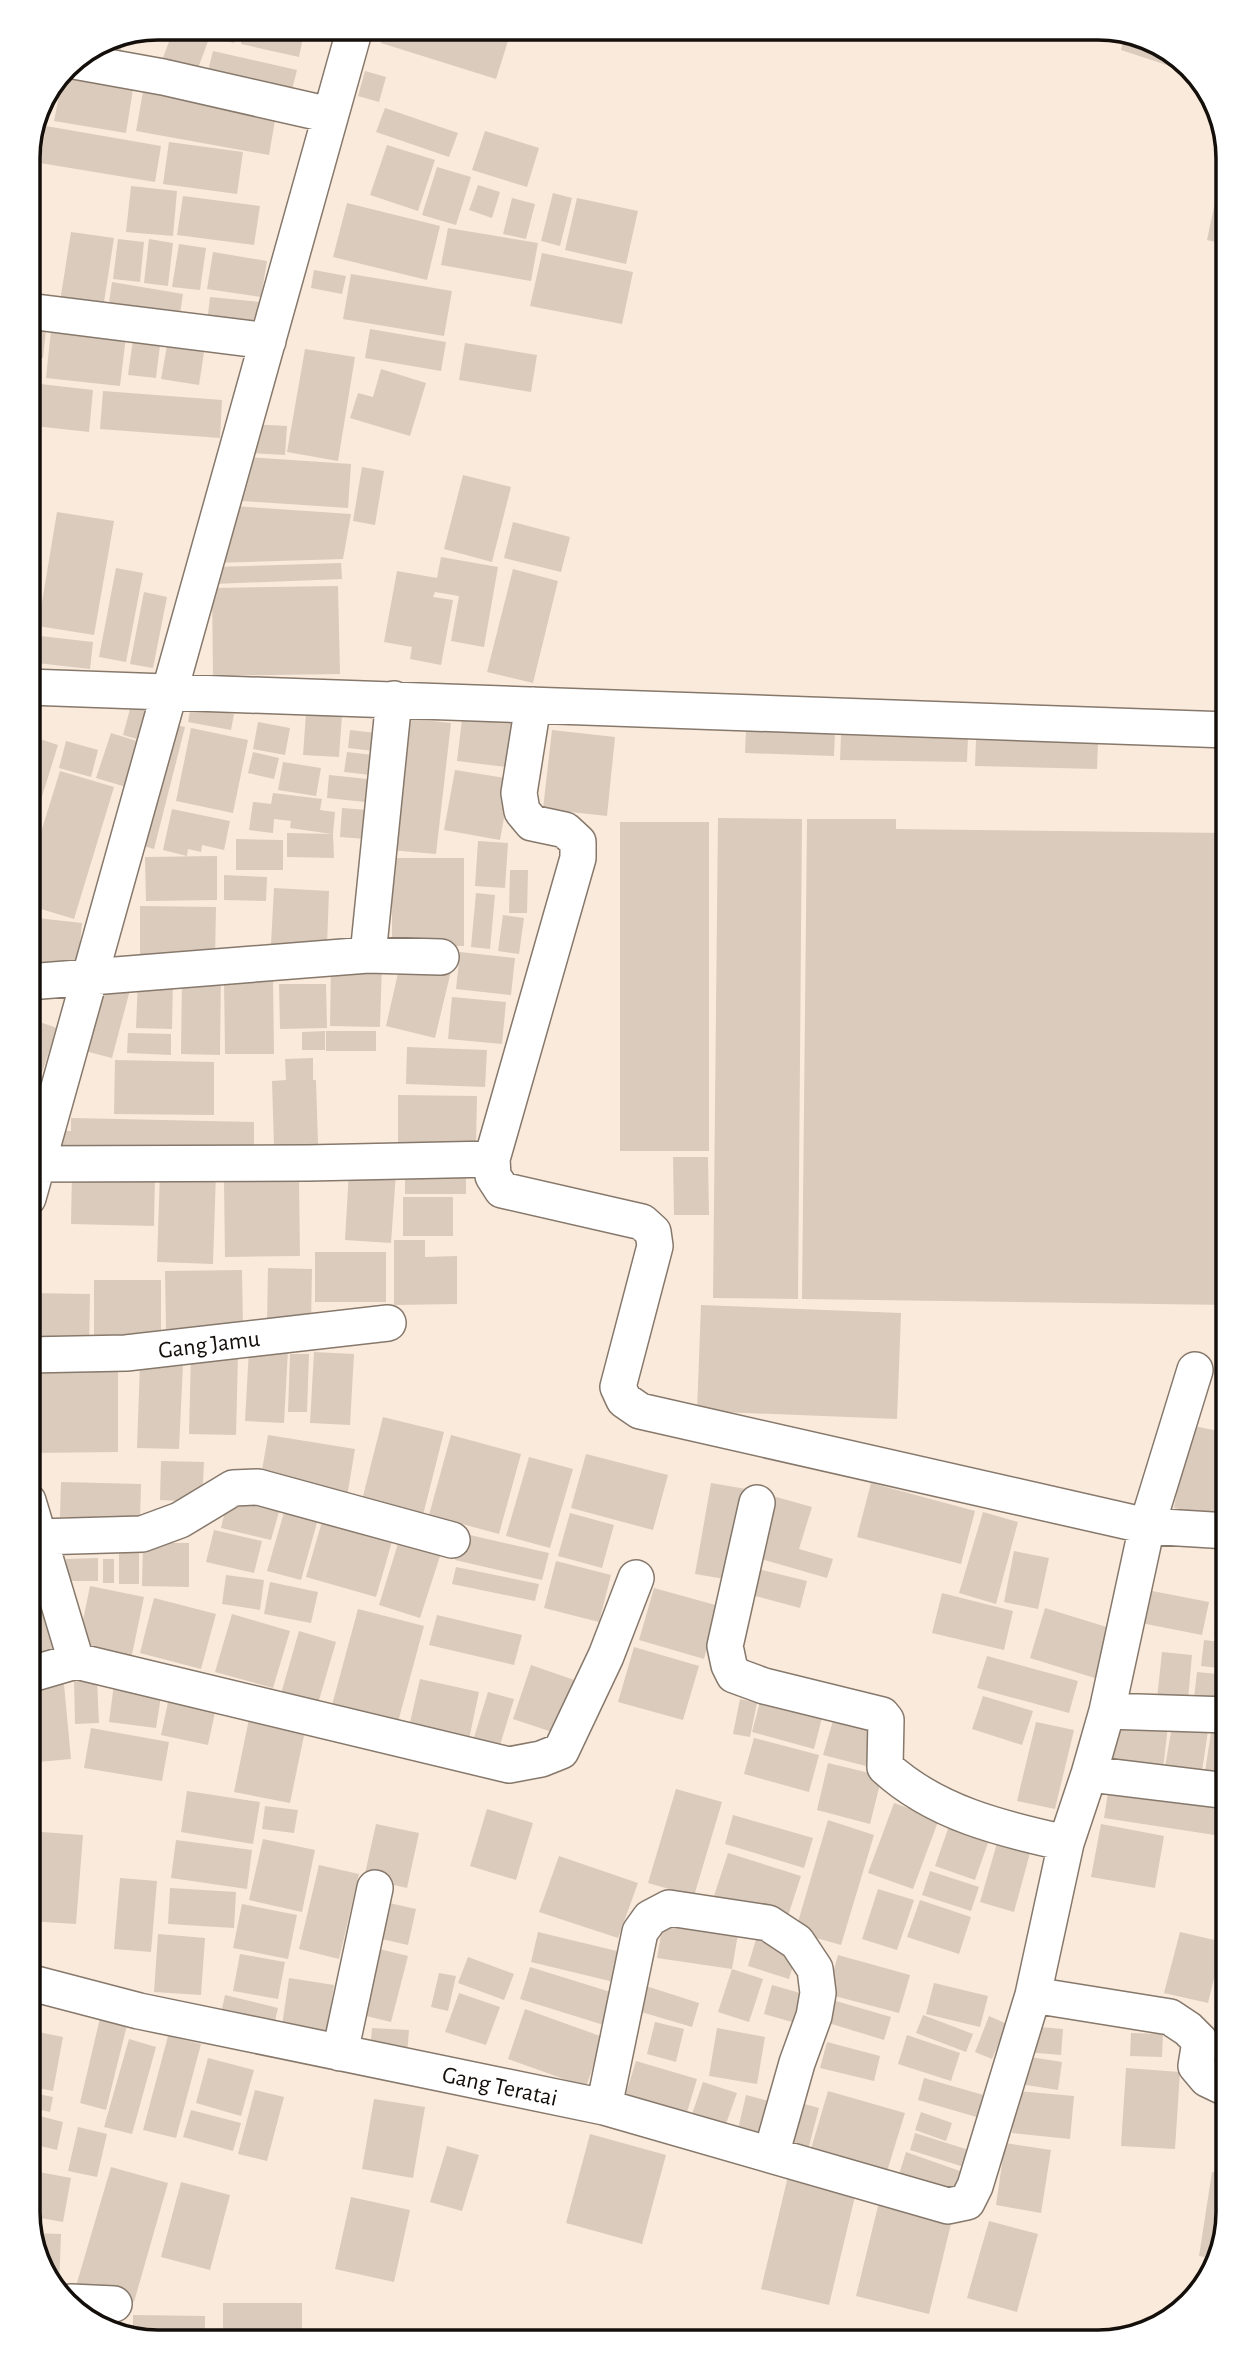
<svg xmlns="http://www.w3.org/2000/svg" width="1256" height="2370" font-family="'Alegreya Sans',sans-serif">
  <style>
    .building { fill: #dacbbd }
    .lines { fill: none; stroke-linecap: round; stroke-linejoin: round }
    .minor-casing { stroke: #86786b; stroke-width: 38 }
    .minor { stroke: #fff; stroke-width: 35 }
    .labels { text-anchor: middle; stroke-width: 5; stroke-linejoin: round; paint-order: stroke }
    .street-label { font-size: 24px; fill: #140f0a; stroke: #fff }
    .rim { fill: none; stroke: #140f0a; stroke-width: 3.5 }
  </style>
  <rect width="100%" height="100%" fill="#faeadc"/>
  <path class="building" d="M174 28H213L194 79 160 66Z
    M219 28H239L234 43 216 38Z
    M244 28H305L299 57 241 44Z
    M386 28H468L508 41 496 79 381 43Z
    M1107 28 1115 31 1113 38 1085 29Z
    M124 35 120 54 94 48 109 38Z
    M1125 35 1171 50 1188 72 1121 50Z
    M213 51 297 70 290 98 206 79Z
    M64 71 134 83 126 133 54 121Z
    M365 71 386 77 379 102 358 96Z
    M144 86 277 109 269 155 136 131Z
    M385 108 458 133 449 157 376 132Z
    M40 123 34 163 28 162V150Z
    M46 126 161 146 155 182 40 163Z
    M485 131 539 148 527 187 472 170Z
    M169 142 243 152 237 194 163 184Z
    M387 145 435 160 418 211 370 195Z
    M437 167 471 177 456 225 422 215Z
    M478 185 500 192 492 218 469 210Z
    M131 186 177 191 173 236 126 232Z
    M553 193 572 198 560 246 541 241Z
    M183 196 260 206 254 245 177 235Z
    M512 198 535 204 526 239 503 234Z
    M577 198 638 211 626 264 565 250Z
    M1215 202 1228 205V245L1207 240Z
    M347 203 440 226 427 280 333 257Z
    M448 228 538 243 531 281 441 265Z
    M71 232 114 238 102 315 59 308Z
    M118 239 144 242 140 282 113 279Z
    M149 239 173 243 168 286 144 283Z
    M179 244 206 248 200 290 172 287Z
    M213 252 267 261 261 297 207 289Z
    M542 253 633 272 622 324 530 306Z
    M314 270 346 276 342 294 311 288Z
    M351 274 452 291 444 336 343 319Z
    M112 282 183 294 178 328 107 317Z
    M210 297 270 303 266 339 206 332Z
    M28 319 47 321 43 358 28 357Z
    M52 320 127 328 120 386 46 378Z
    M370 329 446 342 441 371 365 358Z
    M134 333 161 337 156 378 128 375Z
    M168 340 205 346 199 385 161 379Z
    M465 343 537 355 531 392 459 380Z
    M305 349 355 357 338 461 287 452Z
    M28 361 38 362 30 421H28Z
    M381 369 426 383 410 436 350 418 358 393 373 397Z
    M40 384 93 390 89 432 35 426Z
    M103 391 222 400 220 438 100 429Z
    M250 424 287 426 285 455 249 453Z
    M246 457 351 464 348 508 242 501Z
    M362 467 384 471 375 525 353 521Z
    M463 475 511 487 492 562 444 549Z
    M233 506 351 514 343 559 213 563Z
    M57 512 114 521 94 635 38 626Z
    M513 522 570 537 561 572 504 558Z
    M441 557 498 567 484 647 451 641 459 596 435 592 433 597 453 600 441 665 410 659 412 647 384 642 397 571 437 578Z
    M341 563 342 579 214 584V567Z
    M28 565 42 567 35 613 28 612Z
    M116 568 143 573 126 662 99 657Z
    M513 569 558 581 533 683 487 672Z
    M338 586 340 674 213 676 212 588Z
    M144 592 167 597 153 668 130 664Z
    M31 635 93 642 90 669 28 662Z
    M131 705 148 710 140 740 123 735Z
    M191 705 234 714 231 730 188 722Z
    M463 711 521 718 514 768 457 761Z
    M306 713 342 715 339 757 303 755Z
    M404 718 451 723 436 854 390 850Z
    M258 722 290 728 285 755 253 749Z
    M168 723 185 727 154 849 137 844Z
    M191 728 248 740 233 813 176 801Z
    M350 730 384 734 382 752 348 748Z
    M552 730 615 737 607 816 543 809Z
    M746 730 835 733 834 756 745 753Z
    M111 733 140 742 126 787 96 778Z
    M28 735 58 745 39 806 28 803Z
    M841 735 968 737 967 762 840 760Z
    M976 740 1098 743 1097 769 975 766Z
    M66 741 98 750 91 777 59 768Z
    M253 752 279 758 274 779 248 773Z
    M347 752 382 756 379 776 344 772Z
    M283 762 321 768 316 796 278 790Z
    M455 770 511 779 500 840 444 830Z
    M60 771 114 787 74 919 28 905V874Z
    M329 775 377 780 375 803 327 798Z
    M273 793 322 799 320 810 335 812 333 834 334 858 287 857V833L332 834 290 828 291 821 274 819 273 833 249 830 253 802 271 804Z
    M342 808 367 810 365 839 340 837Z
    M172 809 230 821 224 850 202 845 201 852 188 849 187 856 163 850Z
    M718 818 802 819 798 1299 713 1298Z
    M807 819H896V829L1228 833V1305L802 1299Z
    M620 822H709V1151H620Z
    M236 839 283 840V870H236Z
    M478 841 508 843 505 888 475 886Z
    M217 856V900L146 901 145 857Z
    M392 858H464V946H392Z
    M510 870H528L527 913H509Z
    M224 875 267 877 266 901 224 900Z
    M274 888 329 891 327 946 271 944Z
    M476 893 495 895 490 949 471 947Z
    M140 906 216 907 215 958H140Z
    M503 915 524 918 519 954 498 951Z
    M28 917 82 923 77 973 28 968Z
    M460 952 515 958 511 995 456 989Z
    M401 960 451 971 435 1038 386 1026Z
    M331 963 382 964 380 1027 330 1026Z
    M182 975H221L220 1055 181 1054Z
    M273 977 274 1054H225L224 978Z
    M138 978 173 980 172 1029 136 1028Z
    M98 982 130 990 112 1058 81 1050Z
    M279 984H326L327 1028 280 1029Z
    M452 997 506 1002 502 1044 448 1039Z
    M28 1018 57 1028 35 1093 28 1091Z
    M325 1031V1050H302V1032Z
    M326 1031H376V1051H326Z
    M128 1033 171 1034V1055L127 1053Z
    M407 1047 487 1050 485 1087 406 1084Z
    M313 1058V1080H316L318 1144 274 1146 272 1081 286 1080 285 1059Z
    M115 1060 214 1062V1115L114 1114Z
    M398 1095 477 1096 476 1144 398 1143Z
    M28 1100 40 1103 28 1145Z
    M71 1118 254 1122V1162L54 1157V1131H71Z
    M673 1157H708L709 1215H674Z
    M466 1162V1194H405V1163Z
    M349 1170 396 1172 391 1243 345 1240Z
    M160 1172 216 1173 213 1264 157 1262Z
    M72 1173 155 1175 154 1226 71 1224Z
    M299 1181 300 1256 225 1257 224 1182Z
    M403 1197H453V1236H403Z
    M394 1240H425V1257L457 1256V1304L394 1305Z
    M315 1252H386V1302H315Z
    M268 1268 312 1269 311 1324 267 1323Z
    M242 1270 243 1330 166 1331 165 1271Z
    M94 1280H161V1346H94Z
    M28 1293 90 1294 89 1351 28 1350Z
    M701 1305 901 1313 897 1419 697 1411Z
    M249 1349 288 1350 284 1423 245 1421Z
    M314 1352 354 1354 350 1425 310 1423Z
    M191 1353 238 1354 236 1435 189 1434Z
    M290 1354H309L307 1412H288Z
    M140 1363 183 1364 179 1449 137 1448Z
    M28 1367H118V1452L28 1453Z
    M383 1417 444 1432 421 1523 360 1508Z
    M1189 1425 1228 1433V1518L1174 1508Z
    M268 1435 355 1449 347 1497 260 1482Z
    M451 1435 521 1454 499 1534 429 1515Z
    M586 1454 668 1475 653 1530 571 1508Z
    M529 1457 573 1469 550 1548 506 1536Z
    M161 1461 204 1462 202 1502 160 1500Z
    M61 1482 141 1484 140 1519 60 1517Z
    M711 1483 752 1490 736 1581 695 1574Z
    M871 1483 975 1511 961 1564 857 1537Z
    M769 1495 812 1507 799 1549 833 1559 827 1578 751 1556Z
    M228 1499 279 1512 271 1540 221 1528Z
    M285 1509 318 1519 301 1580 267 1571Z
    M983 1512 1018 1522 996 1604 959 1593Z
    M570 1513 614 1525 602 1568 558 1556Z
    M323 1518 393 1538 376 1597 306 1577Z
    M214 1530 262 1541 254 1573 206 1562Z
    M461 1533 549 1553 542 1580 455 1560Z
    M400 1537 442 1550 420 1618 379 1605Z
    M119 1539H139V1584H119Z
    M143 1543H189V1587L142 1586Z
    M1014 1551 1049 1558 1038 1609 1004 1602Z
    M98 1558V1581H66V1559Z
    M103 1559H114V1583H103Z
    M556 1561 611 1575 599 1622 544 1608Z
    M456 1567 539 1584 535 1601 452 1584Z
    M750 1567 807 1581 800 1608 744 1593Z
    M226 1575 264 1580 260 1610 222 1604Z
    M270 1582 318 1592 311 1623 264 1614Z
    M90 1586 144 1597 130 1664 76 1654Z
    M654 1588 719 1606 704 1659 639 1640Z
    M1147 1590 1209 1602 1202 1635 1141 1623Z
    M942 1593 1013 1611 1004 1650 932 1633Z
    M154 1598 216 1614 201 1669 140 1653Z
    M1219 1598 1228 1599V1637L1214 1635Z
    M42 1608 55 1654 28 1661V1612Z
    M1045 1608 1113 1629 1098 1679 1030 1658Z
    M358 1609 424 1626 398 1722 332 1705Z
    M232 1614 290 1631 273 1688 215 1672Z
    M437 1615 522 1635 514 1665 429 1645Z
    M299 1631 336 1642 317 1707 280 1697Z
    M1204 1640 1228 1643V1669L1201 1666Z
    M634 1647 699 1666 683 1720 618 1702Z
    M1162 1652 1192 1655 1187 1711 1156 1708Z
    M987 1656 1078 1681 1069 1713 977 1688Z
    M531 1665 580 1682 561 1735 513 1719Z
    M1197 1672 1227 1675 1223 1710 1193 1706Z
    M420 1679 479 1692 468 1744 408 1731Z
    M74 1680H97L99 1723 75 1724Z
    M64 1684 71 1759 28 1763V1687Z
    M114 1684 162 1690 156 1728 109 1722Z
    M488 1692 514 1699 497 1755 471 1747Z
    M170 1693 217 1703 208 1745 161 1735Z
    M983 1696 1033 1711 1022 1745 972 1729Z
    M761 1698 823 1714 814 1749 752 1732Z
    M740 1699 757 1703 750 1737 733 1734Z
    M250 1714 306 1726 290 1803 234 1792Z
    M834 1717 876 1728 866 1766 823 1755Z
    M1114 1720 1168 1726 1162 1778 1109 1772Z
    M1036 1722 1074 1730 1055 1809 1017 1801Z
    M1172 1726 1208 1731 1201 1778 1164 1773Z
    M1212 1726 1228 1729V1781L1204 1778Z
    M91 1728 169 1742 162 1781 84 1768Z
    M754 1738 819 1755 809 1792 744 1774Z
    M828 1763 882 1776 870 1824 817 1810Z
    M1110 1780 1227 1797 1221 1836 1104 1818Z
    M676 1789 722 1802 694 1896 648 1883Z
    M187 1791 260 1802 253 1844 181 1832Z
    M894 1803 939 1819 913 1889 868 1873Z
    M265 1806 298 1810 294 1833 262 1829Z
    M487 1809 533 1823 516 1880 470 1866Z
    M733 1815 813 1838 804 1868 725 1844Z
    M828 1820 874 1835 841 1945 795 1932Z
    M376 1824 419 1833 407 1888 364 1878Z
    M1101 1824 1164 1836 1155 1888 1091 1877Z
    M949 1826 989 1840 975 1880 935 1866Z
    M28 1831 83 1835 76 1924 28 1921Z
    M263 1839 315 1850 302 1912 249 1900Z
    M176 1840 252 1850 247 1889 171 1878Z
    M997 1843 1030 1853 1014 1912 980 1902Z
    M728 1853 801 1876 786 1922 713 1899Z
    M559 1856 638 1883 618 1938 539 1912Z
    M319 1865 359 1874 339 1959 299 1949Z
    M930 1871 979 1887 971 1911 922 1895Z
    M120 1878 157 1881 151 1952 114 1949Z
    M170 1888 236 1892 234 1928 168 1924Z
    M878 1889 914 1900 897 1950 862 1939Z
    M376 1900 416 1909 408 1945 368 1936Z
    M920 1900 971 1917 959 1954 907 1937Z
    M242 1904 297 1915 288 1959 233 1948Z
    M663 1923 738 1934 732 1969 657 1958Z
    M538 1932 625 1953 618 1983 531 1962Z
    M1180 1932 1223 1942 1208 2003 1164 1993Z
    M158 1934 205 1938 201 1995 154 1992Z
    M757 1936 798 1949 789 1979 748 1966Z
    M367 1946 408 1956 391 2022 350 2012Z
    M240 1954 285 1962 278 1999 233 1991Z
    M838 1955 910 1975 899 2013 827 1994Z
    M468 1957 514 1974 504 2000 458 1983Z
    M530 1967 617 1994 607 2026 520 1999Z
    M732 1969 763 1979 749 2022 718 2012Z
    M439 1973 456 1976 448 2011 431 2007Z
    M289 1978 334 1985 326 2038 281 2032Z
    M934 1983 988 1996 980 2027 926 2014Z
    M772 1985 807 1995 799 2024 764 2014Z
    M646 1986 699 2003 692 2027 638 2011Z
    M459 1993 500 2007 486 2045 445 2032Z
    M225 1995 278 2008 273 2030 220 2018Z
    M1221 1997 1228 1999V2070L1208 2067Z
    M829 1999 891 2017 884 2040 822 2021Z
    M525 2009 603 2037 586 2087 508 2059Z
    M923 2015 973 2034 966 2052 916 2033Z
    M989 2016 1007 2024 992 2059 975 2052Z
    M100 2018 127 2025 106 2110 80 2103Z
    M655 2022 684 2029 676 2062 647 2054Z
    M1028 2026 1063 2029 1061 2055 1025 2052Z
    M372 2028 409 2030 407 2055 370 2052Z
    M717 2028 765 2037 757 2084 709 2076Z
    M28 2030 63 2037 53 2091 28 2086Z
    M1131 2033 1163 2034 1162 2057 1130 2056Z
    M907 2035 960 2053 951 2081 898 2064Z
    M168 2036 201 2044 176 2138 143 2130Z
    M129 2039 156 2047 132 2134 104 2127Z
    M827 2042 880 2056 874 2081 820 2068Z
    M1024 2056 1062 2062 1058 2090 1020 2084Z
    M208 2058 254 2070 241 2116 196 2103Z
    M636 2061 697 2079 684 2122 623 2103Z
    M1126 2068 1180 2072 1175 2149 1121 2146Z
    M924 2078 987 2096 980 2118 918 2100Z
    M703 2082 737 2093 722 2135 689 2123Z
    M255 2090 284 2097 267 2161 238 2154Z
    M828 2091 905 2113 884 2181 808 2159Z
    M1017 2091 1074 2096 1070 2139 1012 2133Z
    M28 2092 53 2097 50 2112 28 2107Z
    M746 2095 777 2103 767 2145 736 2138Z
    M374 2099 425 2107 413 2178 362 2169Z
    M794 2101 819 2108 808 2150 782 2143Z
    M191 2110 241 2123 233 2151 183 2137Z
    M921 2112 952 2123 946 2141 915 2130Z
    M28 2113 63 2122 57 2150 28 2143Z
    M78 2127 107 2134 97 2177 68 2171Z
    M915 2133 972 2151 967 2168 910 2150Z
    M590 2134 666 2155 642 2244 566 2223Z
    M1005 2143 1051 2150 1041 2213 996 2205Z
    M447 2146 479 2155 462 2211 430 2202Z
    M906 2152 960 2171 951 2199 897 2181Z
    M111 2167 168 2183 134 2302 76 2286Z
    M28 2170 71 2178 63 2222 29 2216Z
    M789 2172 857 2188 829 2305 761 2289Z
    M1212 2172 1228 2175V2213L1214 2259 1199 2256Z
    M181 2182 230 2195 210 2270 161 2257Z
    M351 2197 410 2210 394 2282 335 2269Z
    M880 2198 953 2216 929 2314 856 2296Z
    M989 2221 1038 2234 1017 2312 967 2298Z
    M32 2233 61 2234 59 2288 38 2262Z
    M223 2303H302V2334H223Z
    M133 2315 205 2316V2342H150L133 2336Z"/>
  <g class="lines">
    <g class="minor-casing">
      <path id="minor" d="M74 61 163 77 330 115
        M28 311 268 341
        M28 687 1228 730
        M533 705 519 793 522 811 532 823 565 830 578 842V858L492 1159 493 1176 502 1190 642 1222 653 1232 655 1246 618 1387 624 1400 640 1411 1147 1526 1228 1531
        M368 955 394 699
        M28 982 368 955 441 957
        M28 1164 308 1163 492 1159
        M28 1198 355 28
        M28 1355 126 1353 388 1323
        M28 1501 76 1661
        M757 1503 725 1646 729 1665 734 1675 764 1686 882 1715 886 1720 885 1767C935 1813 1002 1829 1066 1843
        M38 1537 142 1534 180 1520 233 1488 258 1487 452 1540
        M28 1675 76 1661 509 1765 541 1759 561 1751 606 1656 636 1578
        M1107 1711 1228 1715
        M1089 1774 1228 1791
        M28 1982 139 2011 604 2107 948 2206 967 2202 975 2186 1033 1995 1066 1843 1089 1774 1107 1711 1147 1526 1195 1370
        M1033 1995 1170 2017 1188 2029 1200 2041 1196 2066 1207 2079 1228 2089
        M340 2053 375 1888
        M604 2107 640 1932 650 1918 669 1908 768 1923 797 1942 815 1969 818 1993 814 2016 797 2063 771 2155
        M71 2302 114 2304"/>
    </g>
    <use href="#minor" class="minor"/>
  </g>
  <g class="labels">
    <g class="street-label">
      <text transform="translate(209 1344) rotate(-7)" y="8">Gang Jamu</text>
      <text transform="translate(500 2086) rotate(12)" y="8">Gang Teratai</text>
    </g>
  </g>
  <path d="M0 0H1256V2370H0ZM158 40H1098A118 118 0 0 1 1216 158V2212A118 118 0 0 1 1098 2330H158A118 118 0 0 1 40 2212V158A118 118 0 0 1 158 40Z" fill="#fff" fill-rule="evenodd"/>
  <path class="rim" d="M158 40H1098A118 118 0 0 1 1216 158V2212A118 118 0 0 1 1098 2330H158A118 118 0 0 1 40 2212V158A118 118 0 0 1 158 40Z"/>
</svg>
